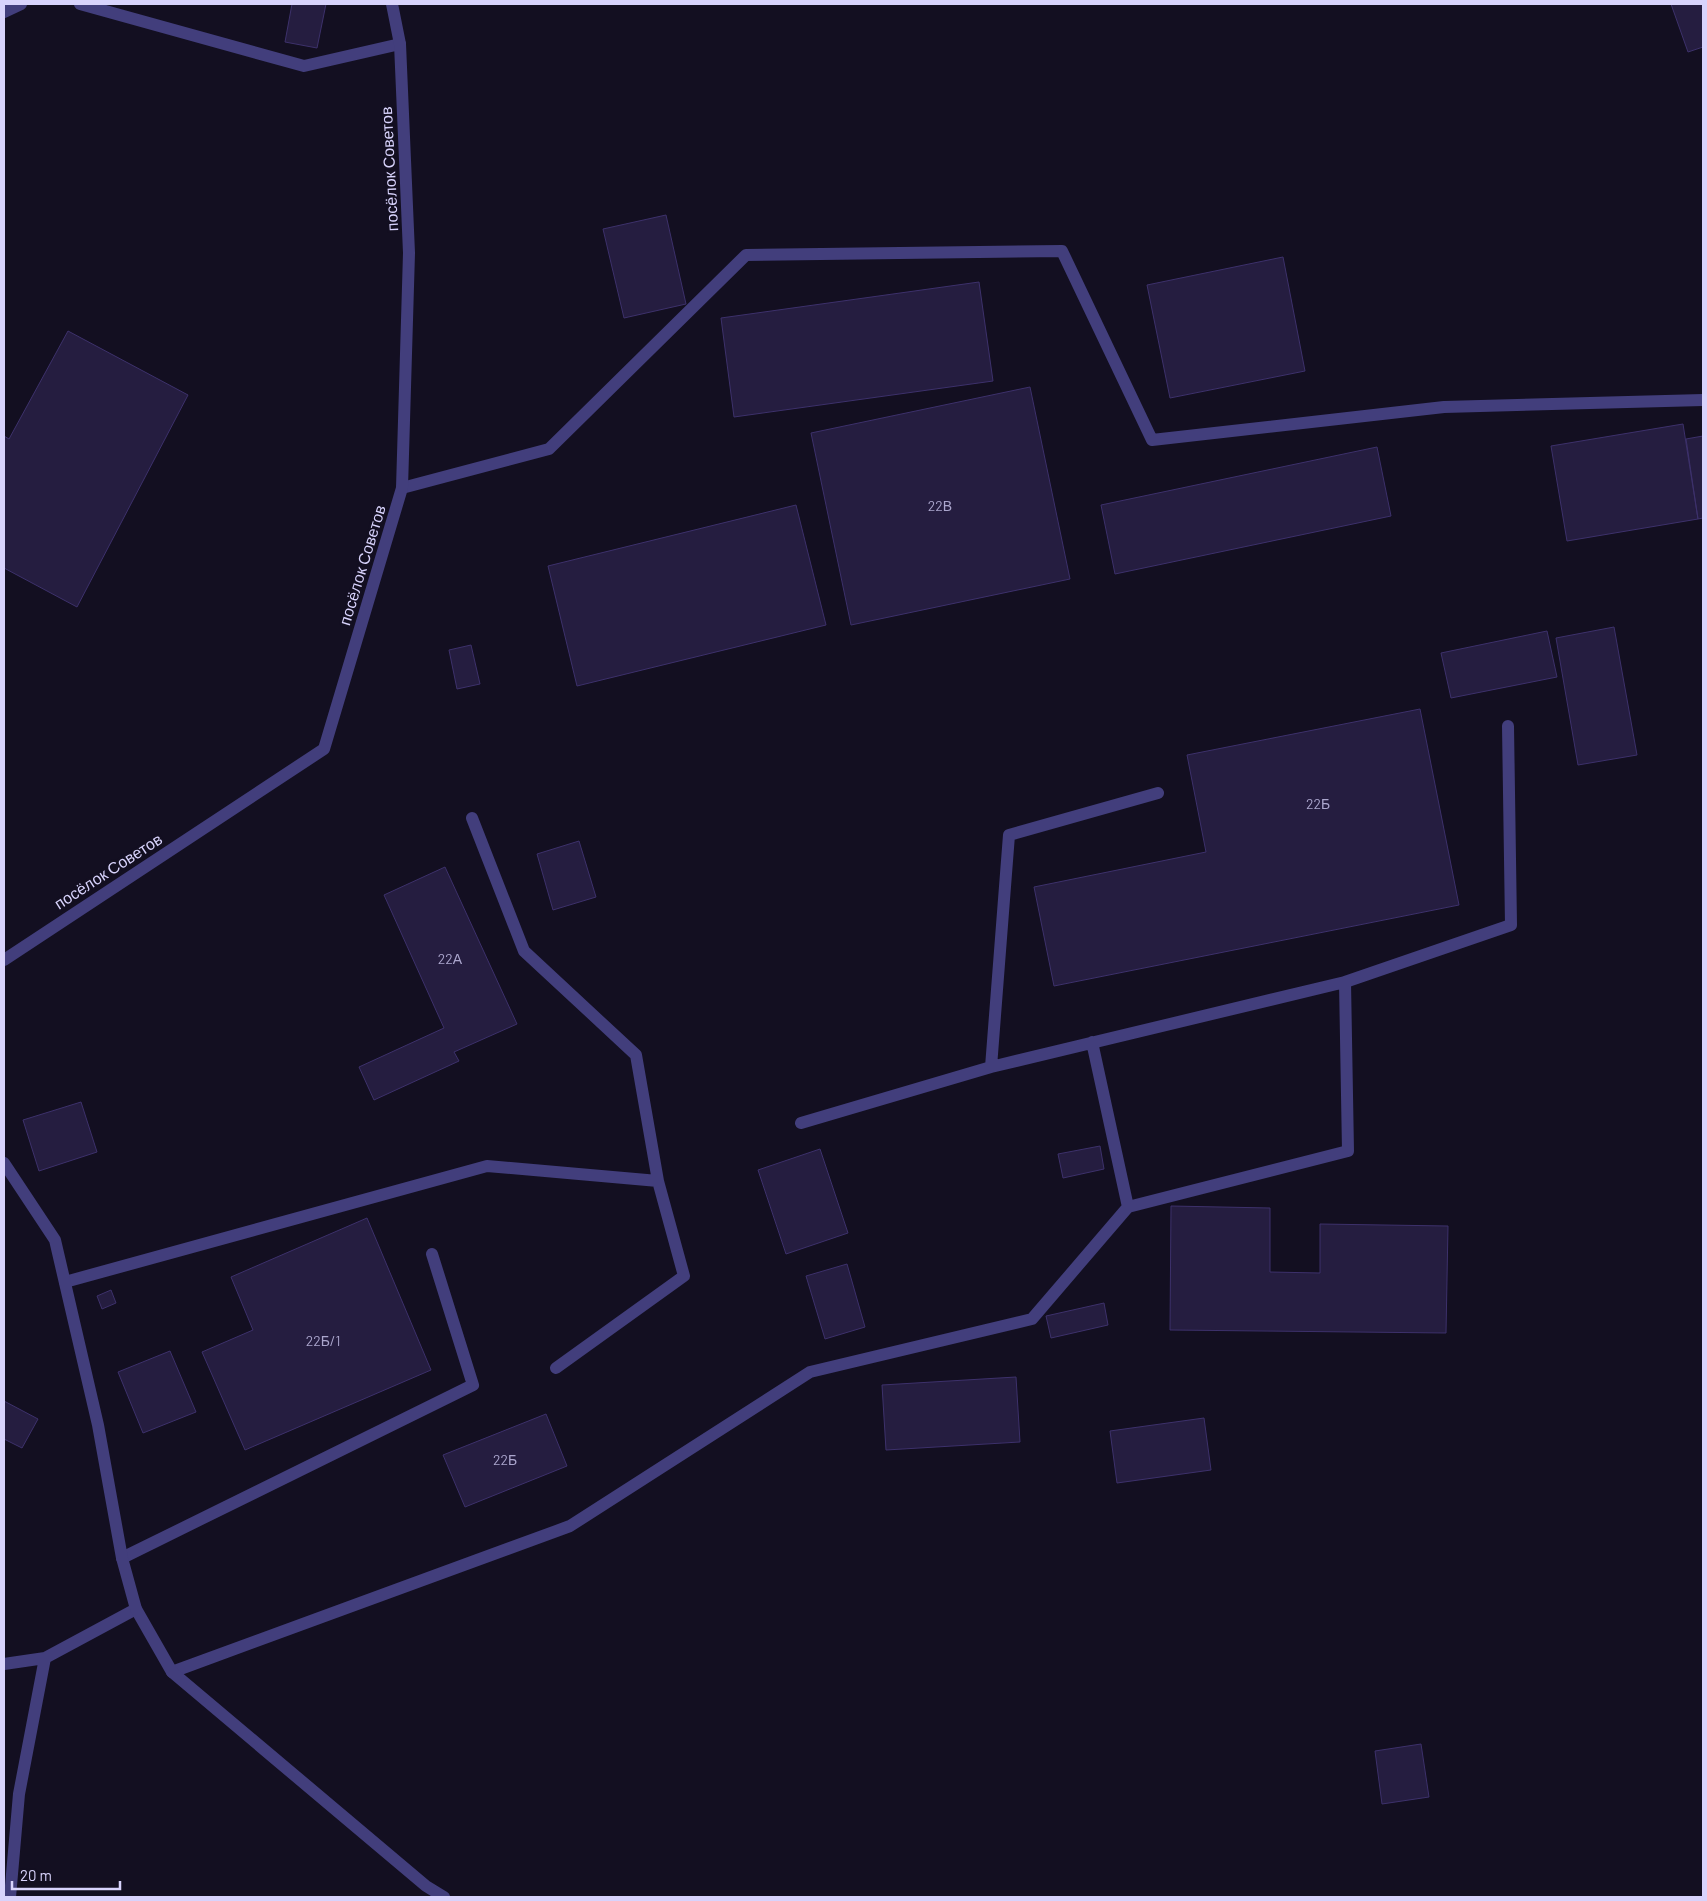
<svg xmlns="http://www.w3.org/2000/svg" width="1707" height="1901" font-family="Barlow,sans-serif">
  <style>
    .building { fill: #251d40; stroke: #3d316b }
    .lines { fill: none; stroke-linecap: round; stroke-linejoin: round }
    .lane { stroke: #423e7c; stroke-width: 12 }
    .street { stroke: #423e7c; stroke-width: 12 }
    .labels { text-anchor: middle; stroke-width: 5; stroke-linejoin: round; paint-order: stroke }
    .number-label { font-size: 14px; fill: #aba6cd }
    .street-label { font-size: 16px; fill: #d8d3fc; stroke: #130f21 }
  </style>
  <rect width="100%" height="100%" fill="#130f21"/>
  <path class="building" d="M292 4H326L317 48 285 42Z
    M1671 4H1703V47L1688 52Z
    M666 215 686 304 624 318 603 229Z
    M1283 257 1305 371 1170 398 1147 285Z
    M979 282 993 381 734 417 721 318Z
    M68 331 188 395 77 607 4 568V436L9 439Z
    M1030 387 1070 579 851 625 811 433Z
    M1683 424 1698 519 1567 541 1551 446Z
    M1703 436V518L1698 519 1686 439Z
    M1377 447 1391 516 1115 574 1101 505Z
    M796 505 826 625 577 686 548 566Z
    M1614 627 1637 755 1578 765 1556 638Z
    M1547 631 1557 677 1451 698 1441 653Z
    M471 645 480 684 457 689 449 650Z
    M1420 709 1459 905 1054 986 1034 887 1206 852 1187 755Z
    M579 841 596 897 553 910 537 854Z
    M445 867 517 1024 454 1052 459 1061 374 1100 359 1067 444 1028 384 895Z
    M81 1102 97 1152 39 1171 23 1120Z
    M1100 1146 1104 1169 1063 1178 1058 1154Z
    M820 1149 848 1233 786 1254 758 1170Z
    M1171 1206 1270 1208V1272L1320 1273V1224L1448 1226 1446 1333 1170 1330Z
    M367 1218 431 1370 245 1450 202 1352 253 1330 231 1277Z
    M847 1264 865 1327 825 1339 806 1276Z
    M111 1290 116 1303 102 1309 97 1296Z
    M1104 1303 1108 1325 1051 1338 1046 1316Z
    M170 1351 196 1412 143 1433 118 1372Z
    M1016 1377 1020 1442 886 1450 882 1385Z
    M4 1401 38 1419 22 1448 4 1439Z
    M546 1414 567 1466 465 1507 443 1455Z
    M1204 1418 1211 1470 1117 1483 1110 1431Z
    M1421 1744 1429 1797 1382 1804 1375 1751Z"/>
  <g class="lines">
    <path class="lane" d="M80 4 304 66 400 44
      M4 12 21 4
      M402 488 549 449 746 255 1062 251 1152 440 1444 407 1703 400
      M472 818 524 951 636 1055 658 1181
      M1092 1042 1128 1207
      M991 1067 1009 835 1158 793
      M801 1123 991 1067 1345 982
      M65 1282 487 1166 658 1181 684 1276 556 1368
      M122 1558 473 1385 432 1254
      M4 1664 45 1658 136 1609
      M172 1672 570 1526 810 1372 1032 1319 1128 1207 1348 1151 1345 982 1511 925 1508 726
      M10 1897 19 1794 45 1658"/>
    <path class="street" d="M4 960 324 749 402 488 409 253 400 44 392 4
      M4 1163 55 1240 98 1425 122 1558 136 1609 172 1672 426 1886 444 1897"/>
  </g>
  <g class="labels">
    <g class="number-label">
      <text x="940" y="511">22В</text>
      <text x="1318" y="809">22Б</text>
      <text x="450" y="964">22А</text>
      <text x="323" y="1346">22Б/1</text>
      <text x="505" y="1465">22Б</text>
    </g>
    <g class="street-label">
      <text transform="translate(389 169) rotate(-93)" y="6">посёлок Советов</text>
      <text transform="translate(362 565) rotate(-73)" y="6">посёлок Советов</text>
      <text transform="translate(108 871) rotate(-33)" y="6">посёлок Советов</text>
    </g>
  </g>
  <rect width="1707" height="1901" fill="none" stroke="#d8d3fc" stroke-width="10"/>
  <path d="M12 1881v8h108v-8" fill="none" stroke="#d8d3fc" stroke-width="2.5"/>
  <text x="20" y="1881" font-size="15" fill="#d8d3fc" stroke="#130f21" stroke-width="4" paint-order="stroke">20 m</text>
</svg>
